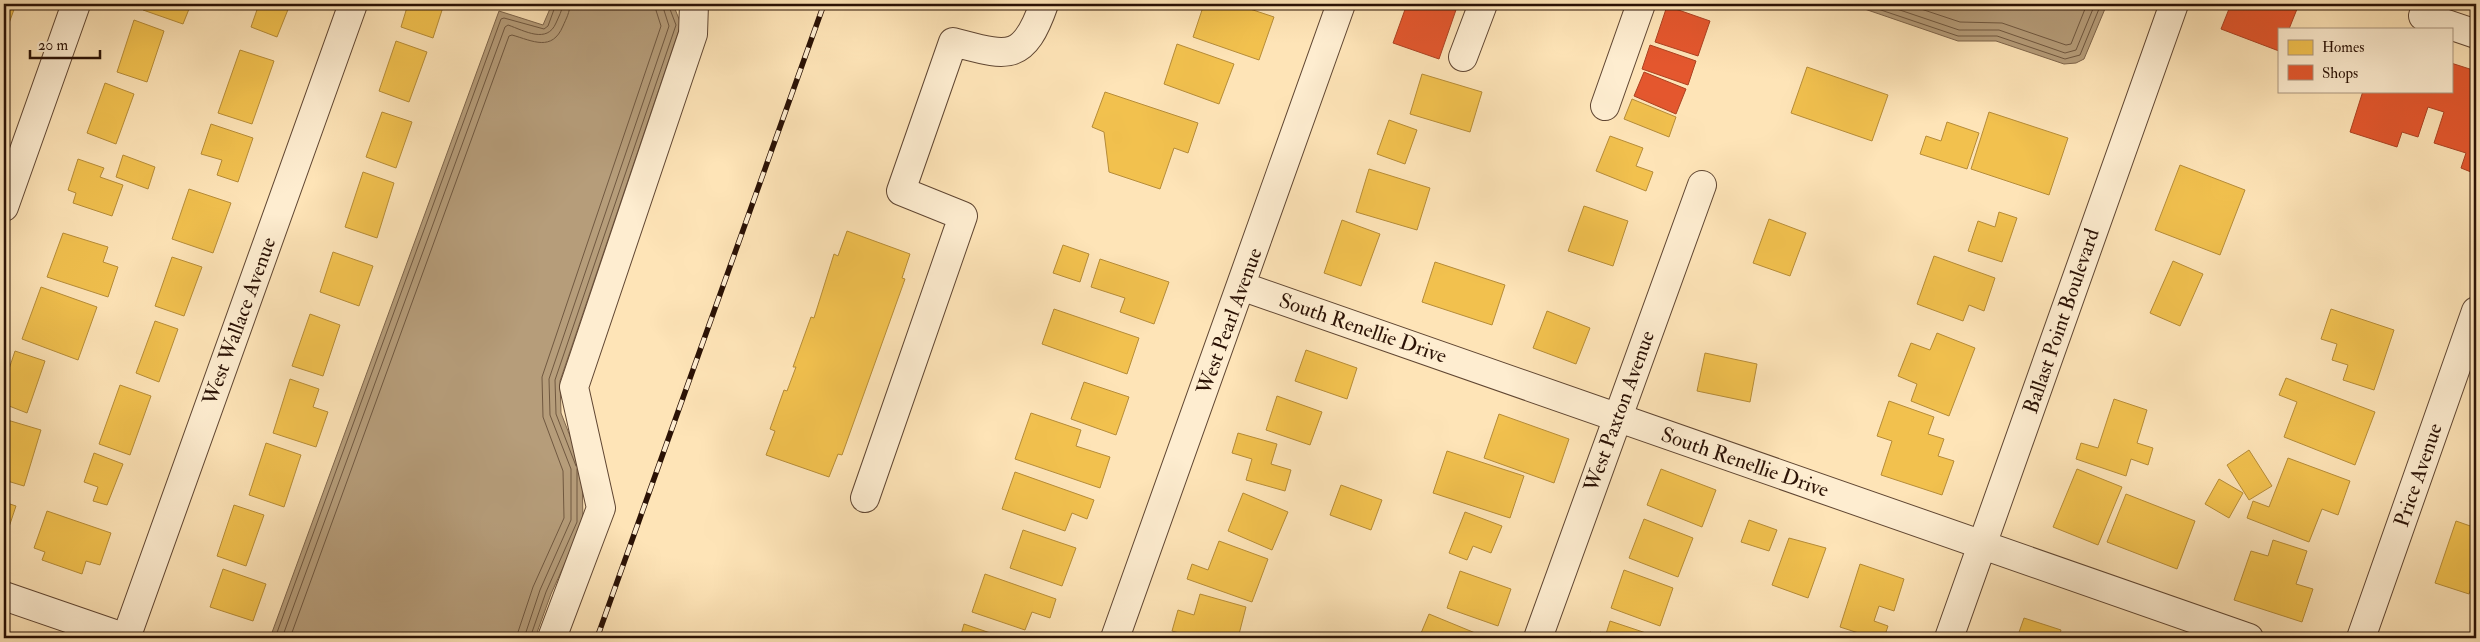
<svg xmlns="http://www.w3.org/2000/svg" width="2480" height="642" font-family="'IM FELL Double Pica',serif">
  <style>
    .water { fill: #b69d7a; stroke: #7e654b }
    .homes { fill: #f2c14e; stroke: #b68c38 }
    .shops { fill: #e4572e; stroke: #ac4222 }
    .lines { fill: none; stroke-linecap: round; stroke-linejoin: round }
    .shore { stroke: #705840; stroke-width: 1 }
    .minor-casing { stroke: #604632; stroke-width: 30 }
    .minor { stroke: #feedd0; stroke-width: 28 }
    .rail-casing { stroke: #2b1205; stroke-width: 5.5 }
    .rail { stroke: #feedd0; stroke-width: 4; stroke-dasharray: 11; stroke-linecap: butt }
    .labels { text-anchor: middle; stroke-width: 5; stroke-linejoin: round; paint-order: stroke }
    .street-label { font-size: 21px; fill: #2b1205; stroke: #feedd0 }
  </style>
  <rect width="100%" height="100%" fill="#fee4b7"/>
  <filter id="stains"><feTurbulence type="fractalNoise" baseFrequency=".004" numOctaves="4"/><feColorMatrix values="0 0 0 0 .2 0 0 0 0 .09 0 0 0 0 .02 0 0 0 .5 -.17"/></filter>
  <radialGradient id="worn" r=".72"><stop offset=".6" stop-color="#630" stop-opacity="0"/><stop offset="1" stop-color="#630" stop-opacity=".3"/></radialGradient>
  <path class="water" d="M552 4H673L681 24 560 381 561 413 582 467 583 523 551 594 535 638H270L499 11 543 25Z
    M1850 4H2107L2084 59 2076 63 2064 64 1996 41H1958Z"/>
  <path class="homes" d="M4 4H16L4 37Z
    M145 4H191L183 24 143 10Z
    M259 4H279L289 7 277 37 251 27Z
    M408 4H444L433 38 401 27Z
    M1204 4H1235L1274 17 1259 60 1193 37Z
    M134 20 164 31 147 82 117 72Z
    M396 41 427 52 409 102 379 91Z
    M1177 44 1234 64 1219 104 1164 84Z
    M240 50 274 61 252 124 218 113Z
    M1807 67 1888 95 1872 141 1791 113Z
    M1422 74 1482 92 1470 132 1410 114Z
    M105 83 134 94 116 144 87 133Z
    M1105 92 1198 123 1188 153 1174 148 1160 189 1109 172 1104 132 1092 127Z
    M1632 99 1676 117 1669 137 1624 119Z
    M382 112 412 122 396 168 366 157Z
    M1989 112 2068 138 2049 195 1971 169Z
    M1389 120 1417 130 1405 164 1377 154Z
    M1947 122 1979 133 1967 169 1920 154 1926 136 1941 141Z
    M211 124 253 138 238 182 217 175 222 160 201 154Z
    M1610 136 1643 148 1636 166 1653 172 1646 191 1596 171Z
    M123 155 155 167 148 189 116 177Z
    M78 159 104 168 100 177 123 185 112 216 73 203 76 193 68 190Z
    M2180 165 2245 190 2220 255 2155 230Z
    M1369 169 1430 188 1417 230 1356 212Z
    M363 172 394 183 377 238 345 227Z
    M189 189 231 203 213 253 172 239Z
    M1584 206 1628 221 1613 266 1568 251Z
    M1999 212 2017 218 2002 262 1968 251 1978 221 1995 227Z
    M1769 219 1806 233 1790 276 1753 263Z
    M1342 220 1380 234 1361 286 1324 273Z
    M847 231 910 254 902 278 905 279 842 455 838 454 829 477 766 455 775 431 770 429 784 390 787 391 796 367H793L811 317 814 318 834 254 838 256Z
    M63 233 108 247 103 262 118 267 108 297 47 277Z
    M1063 245 1089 254 1080 282 1053 273Z
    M333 252 373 266 359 306 320 292Z
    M1934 256 1995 278 1984 311 1969 305 1963 321 1917 304Z
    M172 257 202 267 184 316 155 306Z
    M1100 259 1169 282 1154 324 1120 312 1125 298 1091 287Z
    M2173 261 2203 274 2180 326 2150 313Z
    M1435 262 1505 285 1492 325 1422 302Z
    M41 287 97 307 78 360 22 339Z
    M1054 309 1139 338 1127 374 1042 344Z
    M2331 309 2394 330 2374 390 2343 380 2348 365 2332 360 2337 344 2321 339Z
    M1547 311 1590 328 1576 364 1533 348Z
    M310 314 340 325 323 376 292 366Z
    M155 321 178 329 159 382 136 373Z
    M1937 333 1975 348 1949 416 1911 401 1917 384 1898 376 1911 343 1930 350Z
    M1306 350 1357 368 1347 399 1295 381Z
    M15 351 45 361 27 413 4 404V384Z
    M1705 353 1757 364 1750 402 1697 391Z
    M2286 378 2375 412 2355 465 2284 437 2297 402 2279 395Z
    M290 379 319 389 313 407 328 412 316 447 273 433Z
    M1084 382 1129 397 1116 435 1071 419Z
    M120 385 151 396 130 455 99 444Z
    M1277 396 1322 412 1310 445 1266 430Z
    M2114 399 2147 410 2137 443 2153 448 2148 465 2131 459 2126 476 2076 459 2081 443 2098 448Z
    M1889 401 1934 417 1928 434 1944 439 1938 456 1954 461 1942 495 1881 475 1892 441 1877 436Z
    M1031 413 1081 430 1076 446 1110 457 1100 488 1015 459Z
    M1499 414 1569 439 1554 483 1484 458Z
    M4 419 41 430 24 486 4 480Z
    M1238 433 1277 444 1271 464 1291 470 1285 491 1246 480 1252 459 1232 453Z
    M266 443 301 455 284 507 249 495Z
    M2249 450 2272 486 2249 500 2227 465Z
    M1447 451 1524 476 1510 518 1433 493Z
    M94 453 123 464 107 505 93 501 98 487 84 482Z
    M2288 458 2350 481 2338 515 2322 509 2309 542 2247 518 2253 501 2269 507Z
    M1661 469 1716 490 1702 527 1647 505Z
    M2077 469 2122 487 2098 545 2053 527Z
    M1015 472 1094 500 1087 519 1072 513 1065 531 1002 509Z
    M2219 479 2243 493 2229 518 2205 504Z
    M1341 485 1382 500 1371 530 1330 515Z
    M1243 493 1288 512 1272 550 1228 531Z
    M2126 494 2195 521 2177 569 2107 542Z
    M4 502 16 506 6 536 4 535Z
    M234 505 264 515 246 566 217 556Z
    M47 511 111 533 100 565 86 561 82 574 42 560 45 552 34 548Z
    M1465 512 1502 526 1491 553 1473 546 1467 560 1449 553Z
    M1644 519 1693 538 1678 577 1629 558Z
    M1749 520 1777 530 1769 551 1741 542Z
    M2456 521 2476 528V573L2469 594 2435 583Z
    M1023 530 1076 548 1062 586 1010 568Z
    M1789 538 1826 548 1808 598 1772 585Z
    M2273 540 2307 551 2296 584 2313 589 2302 622 2234 600 2251 551 2268 556Z
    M1219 541 1268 559 1252 602 1187 579 1192 564 1208 570Z
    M1860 564 1904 579 1894 611 1879 606 1874 621 1888 626 1884 638H1874L1840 627Z
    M223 569 266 584 253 621 210 607Z
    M1624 570 1673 588 1660 626 1611 608Z
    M1460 571 1511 589 1498 626 1447 608Z
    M985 574 1056 599 1050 618 1032 612 1025 630 972 612Z
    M1200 594 1246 607 1238 638H1197L1172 631 1178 610 1194 615Z
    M1429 614 1485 637 1484 638H1419Z
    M2024 618 2061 630 2059 638H2017Z
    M1610 621 1661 638H1588L1590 632 1605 637Z
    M964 624 1005 638H960Z"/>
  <path class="shops" d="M1407 4H1458L1439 59 1393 43Z
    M2231 4H2299L2289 29H2279V51L2221 29Z
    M1667 6 1710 21 1698 56 1655 42Z
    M1650 45 1696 61 1688 85 1642 69Z
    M2451 63 2476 71V174L2461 168 2466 153 2434 143 2444 112 2428 107 2418 137 2402 132 2397 147 2350 132 2363 91H2451Z
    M1644 72 1686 89 1676 114 1634 96Z"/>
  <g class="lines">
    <path class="shore" d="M1863 4 1958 36H1997L2065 59 2080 55 2101 4
      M1882 4 1959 30H1999L2065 53 2076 50 2095 4
      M1906 4 1960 22 2002 23 2066 45 2071 44 2087 4
      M576 466 556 414 555 380 676 25 668 4
      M275 638 501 19 504 18 544 29 548 26 556 4
      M282 638 505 27 508 25C525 31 547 44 556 23 559 16 562 11 563 4
      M290 638 509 36 512 35C533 41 552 52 563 26 566 19 570 12 570 4
      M516 638 533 587 564 518 563 471 543 417 542 377 661 26 654 4
      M524 638 540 590 571 520V469L550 415 549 379 669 26 662 4
      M530 638 546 592 577 522V469"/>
    <g class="minor-casing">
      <path id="minor" d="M2427 4 2423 16 2476 34
        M1463 57 1483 4
        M1605 106 1641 4
        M4 207 76 4
        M1241 286 2249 638
        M865 498 963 216 901 191 953 42C1007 56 1023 64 1044 4
        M4 596 126 638
        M126 638 353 4
        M552 638 601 508 574 387 693 34 694 4
        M1115 638 1341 4
        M1538 638 1702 185
        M1949 638 2174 4
        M2361 638 2476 311"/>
    </g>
    <use href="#minor" class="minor"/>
    <g class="rail-casing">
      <path id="rail" d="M597 638 824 4"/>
    </g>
    <use href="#rail" class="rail"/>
  </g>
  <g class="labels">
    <g class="street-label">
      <text transform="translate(239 321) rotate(-70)" y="7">West Wallace Avenue</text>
      <text transform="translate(1229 321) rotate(-70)" y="7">West Pearl Avenue</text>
      <text transform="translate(2061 321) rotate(-71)" y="7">Ballast Point Boulevard</text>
      <text transform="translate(1363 328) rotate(19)" y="7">South Renellie Drive</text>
      <text transform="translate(1619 411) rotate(-70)" y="7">West Paxton Avenue</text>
      <text transform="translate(1745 462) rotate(19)" y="7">South Renellie Drive</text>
      <text transform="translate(2418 475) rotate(-71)" y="7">Price Avenue</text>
    </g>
  </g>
  <rect width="2480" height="642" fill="none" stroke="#fee4b7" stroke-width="20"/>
  <rect x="5" y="5" width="2470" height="632" fill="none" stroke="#2b1205" stroke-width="2.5"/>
  <rect x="10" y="10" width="2460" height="622" fill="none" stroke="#2b1205"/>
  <rect x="2278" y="28" width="175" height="65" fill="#feedd0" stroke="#aa957f"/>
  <rect x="2288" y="40" width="25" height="15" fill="#f2c14e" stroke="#aa957f"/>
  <text x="2322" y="52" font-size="15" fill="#2b1205">Homes</text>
  <rect x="2288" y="65" width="25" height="15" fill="#e4572e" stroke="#aa957f"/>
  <text x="2322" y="78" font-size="15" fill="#2b1205">Shops</text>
  <path d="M30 50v8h70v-8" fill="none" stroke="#2b1205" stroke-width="2.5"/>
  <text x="38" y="50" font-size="15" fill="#2b1205" stroke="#feedd0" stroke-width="4" paint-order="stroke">20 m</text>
  <rect width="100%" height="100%" filter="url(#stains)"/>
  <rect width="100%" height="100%" fill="url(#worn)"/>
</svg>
